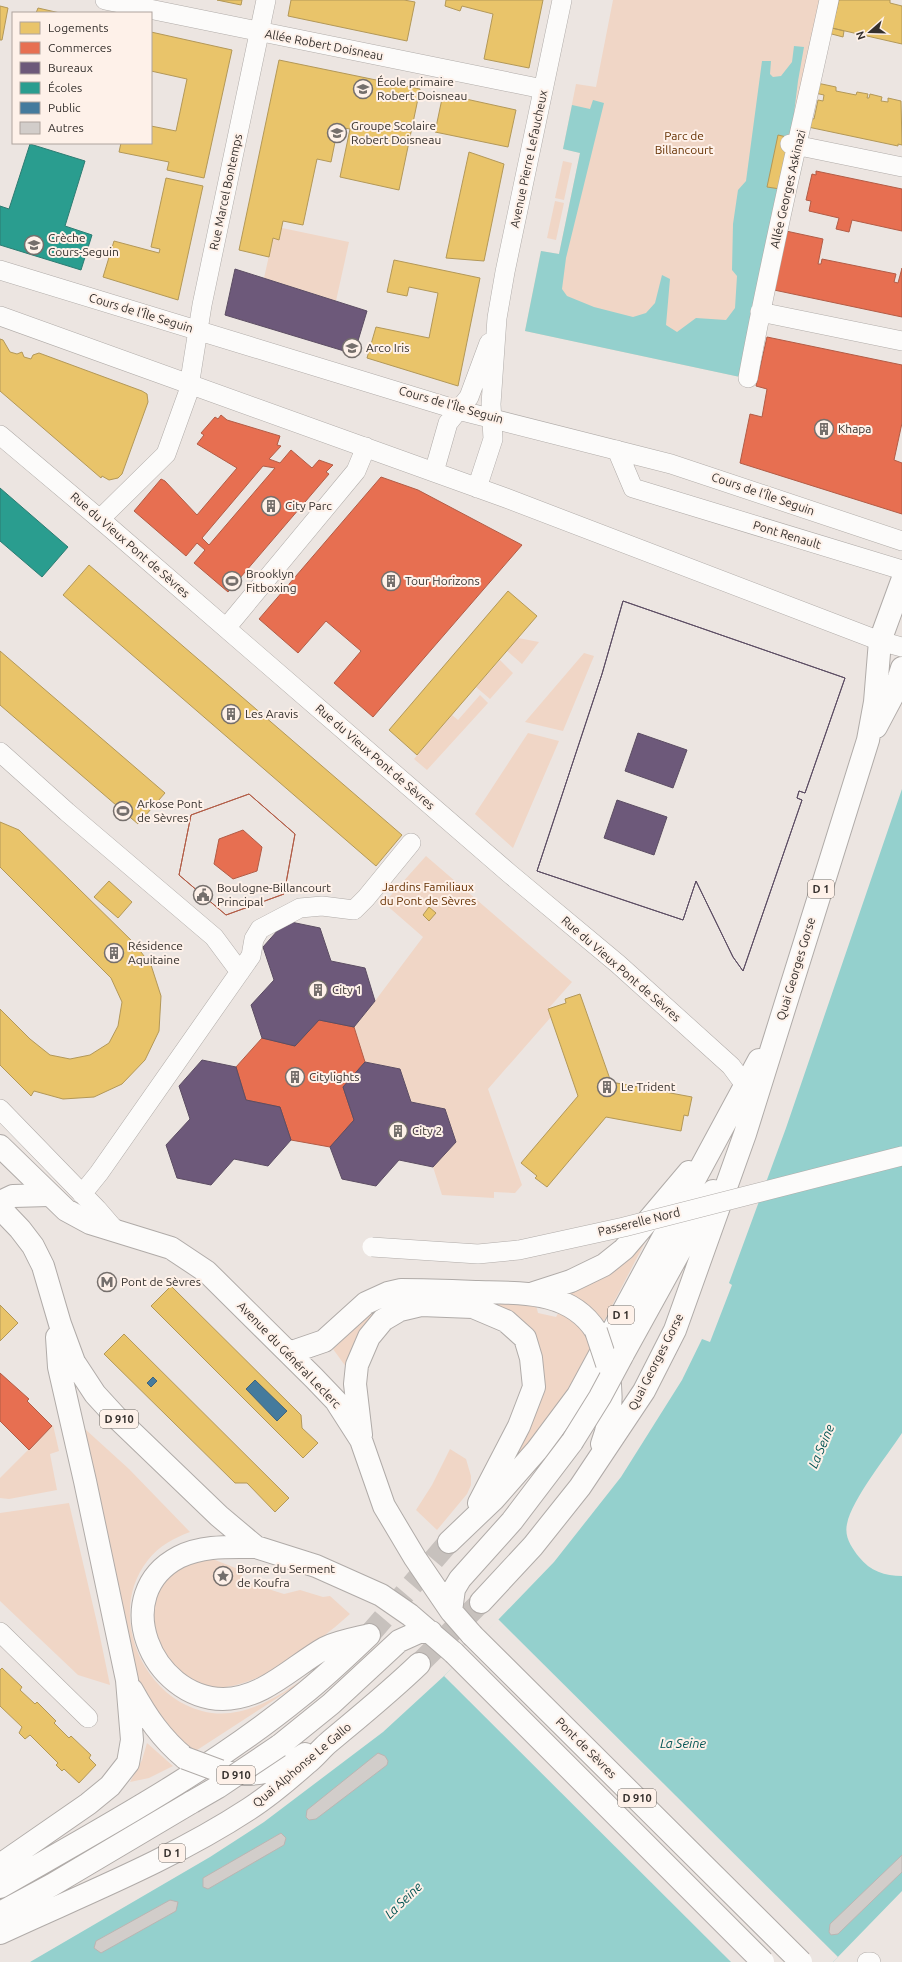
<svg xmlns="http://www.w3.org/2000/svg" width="902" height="1962" font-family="Ubuntu,sans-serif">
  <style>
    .green { fill: #f0d6c6 }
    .water { fill: #94d0cd }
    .pier { fill: #ece5e1 }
    .homes { fill: #e9c46a; stroke: #b39858 }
    .shops { fill: #e76f51; stroke: #b25c46; fill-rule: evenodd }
    .offices { fill: #6d597a; stroke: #5c4d63; fill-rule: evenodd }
    .schools { fill: #2a9d8f; stroke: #2d7c72 }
    .public { fill: #457b9d; stroke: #40647b }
    .building { fill: #d2cdca; stroke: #bab5b2 }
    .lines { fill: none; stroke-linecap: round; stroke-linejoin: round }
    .primary-tunnel { stroke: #c7c1bd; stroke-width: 22; stroke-dasharray: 22 11; stroke-linecap: butt }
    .street-casing { stroke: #b0aba8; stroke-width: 20 }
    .secondary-casing { stroke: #b0aba8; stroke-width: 24 }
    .primary-casing { stroke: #b0aba8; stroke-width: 24 }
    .street { stroke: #fcfbfa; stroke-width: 19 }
    .secondary { stroke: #fcfbfa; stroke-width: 22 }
    .primary { stroke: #fcfbfa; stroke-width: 22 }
    .street-bridge-casing { stroke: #b0aba8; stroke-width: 20; stroke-linecap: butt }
    .primary-bridge-casing { stroke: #b0aba8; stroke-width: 24; stroke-linecap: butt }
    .street-bridge { stroke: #fcfbfa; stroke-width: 19 }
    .primary-bridge { stroke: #fcfbfa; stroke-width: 22 }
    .labels { text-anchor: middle; stroke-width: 4; stroke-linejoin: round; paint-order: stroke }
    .shield { fill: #fef1e9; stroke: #716a65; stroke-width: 1 }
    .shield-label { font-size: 11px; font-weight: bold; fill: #35302d }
    .street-label { font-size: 12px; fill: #35302d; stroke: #fef1e9 }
    .poi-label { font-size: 12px; fill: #35302d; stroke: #fef1e9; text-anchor: start }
    .park-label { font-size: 12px; fill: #653000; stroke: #fef1e9 }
    .water-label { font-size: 13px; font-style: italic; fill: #005353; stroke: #fef1e9 }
  </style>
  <rect width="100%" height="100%" fill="#ece5e1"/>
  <path class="green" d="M613 0H820L740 377 525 331 541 251 559 254 580 153 563 149 576 84 596 87Z
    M563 161 572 163 564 200 555 198Z
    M555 201 564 203 556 240 547 238Z
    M282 228 349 242 336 301 264 278 273 238 279 240Z
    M518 638 539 642 522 664 507 651Z
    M584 653 594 656 563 731 525 722Z
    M500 660 513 673 490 699 476 687Z
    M480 695 488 703 427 770 414 759 452 715 458 720Z
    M528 733 559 741 513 848 475 814Z
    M426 856 572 982 548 1009 551 1017 488 1089 522 1185 515 1193 494 1192V1198L442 1195 433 1167 456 1142 445 1109 411 1102 400 1069 365 1062 354 1027 375 1001 423 937 384 903Z
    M653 1227 604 1321C591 1307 579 1297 560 1291Z
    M394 1299 536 1305 538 1313 556 1317 560 1310 568 1314 591 1338 590 1349 582 1369 506 1478 532 1416 523 1327 411 1301 349 1371 333 1349 370 1314Z
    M53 1425 59 1451 50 1454 57 1490 9 1499 0 1498V1478Z
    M85 1429 129 1469 190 1532C174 1538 159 1546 148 1560 107 1611 140 1695 202 1711 232 1719 259 1707 284 1692 290 1688 299 1681 305 1680L194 1752 183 1745 152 1711 135 1675 93 1480Z
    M450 1449 466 1459 471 1476V1485L467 1494 437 1530 416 1510 432 1485Z
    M69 1503 98 1627 110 1685 78 1675 0 1601V1513Z
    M210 1558 238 1569 246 1582 284 1594 300 1590 323 1597 330 1596 350 1614C320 1641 267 1682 226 1687 178 1692 143 1636 157 1593 159 1588 165 1583 168 1578 171 1575 174 1569 177 1566 183 1562 202 1560 210 1558Z
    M147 1743 173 1766 149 1778 130 1782 142 1760Z"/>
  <path class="water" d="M794 46 804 47 798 81 791 138 740 377 525 331 541 251 559 254 580 153 563 149 572 105 590 109 593 100 604 103 566 258 562 289 567 296 594 307 633 317 646 313 655 303 662 275 670 279 666 325 677 332 696 318 726 320 735 308 737 276 732 270 733 224 738 190 746 181 762 61H771L770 74 773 77 781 76 792 62Z
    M902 789V1433C887 1456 852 1499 847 1524 844 1537 852 1548 859 1557 870 1571 885 1576 902 1576V1891L833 1962H30L210 1857 264 1822 383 1732 444 1676 554 1562 621 1477 682 1380 702 1339 710 1342 732 1285 729 1283 786 1128Z"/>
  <path class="pier" d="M498 1619 838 1957 833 1962H731L444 1676Z"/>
  <path class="homes" d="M217 0H242L241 5Z
    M291 0H404L415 2 407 41 288 16Z
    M543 0 529 68 484 59 493 14 462 6 460 11 445 6 446 0Z
    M835 0H838L832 28 844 31 843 37 828 33Z
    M839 0H890V3L902 6V44L832 28Z
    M0 6 8 8 2 40H0Z
    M38 8 60 13H36Z
    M151 32 232 50 204 178 167 170 169 162 119 152 121 143H151V126L176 131 187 79 151 71Z
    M279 60 420 89 399 190 340 177 350 129 338 127 331 162 317 159 303 225 283 221 279 240 273 238 269 257 239 250Z
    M817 83 836 87V91L856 95 857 92 868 94 867 98H869L870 94 882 97 881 101 888 102V98L901 101 902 145 898 144V146L808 127 810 118 814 119 818 100 823 101 824 95 815 93Z
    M443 94 516 110 508 147 435 132Z
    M778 135 791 138 780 189 767 187Z
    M469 152 504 164 484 261 446 258Z
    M166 178 203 186 178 300 103 277 114 241 159 253 160 249 151 247Z
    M394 260 480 278 458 386 367 358 376 327 429 338 438 293 409 287 407 296 387 292Z
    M0 339 3 340 10 352 17 354 22 352 24 357 31 359 33 355 39 353 142 391 147 394 148 402 122 474 118 478 109 480 102 476 101 478 0 391Z
    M89 565 402 835 376 866 63 595Z
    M508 591 537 616 417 755 389 730Z
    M0 651 165 793 138 824 0 705Z
    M0 822 19 830 134 943 151 965 161 996 159 1031 145 1060 122 1084 94 1097 63 1099 34 1091 31 1096 0 1065V1009L30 1039 50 1055 70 1059 90 1055 109 1043 118 1026 122 1002 111 978 0 867Z
    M109 881 132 902 118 918 94 897Z
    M429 907 436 913 429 921 423 915Z
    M580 994 611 1082 692 1097 688 1116 684 1115 681 1131 606 1117 547 1187 535 1178 537 1176 521 1163 578 1096 548 1009 566 1003 565 999Z
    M171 1286 301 1415 302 1428 318 1443 303 1458 151 1306Z
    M0 1305 18 1323 0 1341Z
    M124 1334 289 1498 275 1512 247 1483H235L104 1354Z
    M2 1668 22 1687 20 1690 35 1704 37 1702 56 1721 54 1723 69 1738 71 1736 91 1755 89 1758 96 1765 79 1783 64 1769 62 1771 56 1765 58 1763 30 1735 25 1739 19 1733 22 1727 0 1706V1670Z"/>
  <path class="shops" d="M816 171 902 189V231L852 220 849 232 836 229 839 218 809 211 811 201 806 200 812 174 816 175Z
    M786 231 823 239 818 264H821L822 259 896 274 894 282 898 283 902 268V317L774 290Z
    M767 337 902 365V423L894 460 902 463V514L740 463 750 414 762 417 767 389 756 386Z
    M221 415 227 420 280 436 277 445 281 446 269 459 280 463 291 450 312 468 319 460 333 465 326 472 329 474 228 592 194 563 205 550 197 543 186 556 134 511 161 479 165 481 197 515 237 468 197 444 204 435 201 433 215 417 218 419ZM263 466 275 468 209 545 202 538Z
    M381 477 418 490 522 545 373 717 334 683 361 651 326 621 298 653 259 619Z
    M249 794 295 834 284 894 226 915 179 875 191 815ZM243 830 262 847 257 871 233 879 214 864 219 839Z
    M249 794 295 834 284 894 226 915 179 875 191 815Z
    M319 1020 354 1027 365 1062 343 1087 354 1120 330 1147 291 1140 280 1107 246 1100 236 1067 262 1038 295 1046Z
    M0 1373 29 1399 27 1401 52 1426 29 1450 0 1421Z"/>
  <path class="offices" d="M235 269 367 311 354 354 225 315Z
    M623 601 845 678 805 793 799 791 797 798 802 800 743 971 733 957 696 881 683 920 537 871 602 674ZM638 733 687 750 673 788 625 771ZM617 800 667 817 654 855 604 838Z
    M623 601 845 678 805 793 799 791 797 798 802 800 743 971 733 957 696 881 683 920 537 871 602 674Z
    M286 921 320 928 331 961 365 968 375 1001 354 1027 319 1020 295 1046 262 1038 251 1005 274 980 263 947Z
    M202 1060 236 1067 246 1100 280 1107 291 1140 268 1166 234 1159 211 1185 177 1178 166 1145 190 1119 179 1086Z
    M365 1062 400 1069 411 1102 445 1109 456 1142 433 1167 399 1160 376 1186 342 1179 330 1147 354 1120 343 1087Z"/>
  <path class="schools" d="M30 144 85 161 65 226 92 235 81 270 0 245V206L9 209Z
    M0 488 68 547 42 577 0 541Z"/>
  <path class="public" d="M153 1377 157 1381 151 1387 147 1383Z
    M255 1380 287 1411 277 1421 246 1389Z"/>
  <path class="building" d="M378 1753 385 1756 388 1761 387 1765 316 1819 309 1820 306 1817 307 1810Z
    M281 1833 286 1838 284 1845 208 1889 203 1887V1878Z
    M902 1855V1872L838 1934 831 1935 829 1932 830 1924Z
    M170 1900 178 1902 176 1911 101 1953 94 1948 96 1941Z"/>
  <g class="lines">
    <path class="primary-tunnel" d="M369 1635 449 1542
      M419 1664 481 1602"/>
    <g class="street-casing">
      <path id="street" d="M105 0 543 89
        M790 144 902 167
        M0 270 458 410 671 464 902 541
        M760 312 902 341
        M0 316 506 498 880 641 902 647
        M748 378C771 251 802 126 829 0
        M0 435 108 526 510 874 618 964 731 1066 745 1085
        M617 450 633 488 902 570
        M434 472 448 423 469 397 489 343
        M477 488 493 439 491 404 497 318 505 272 562 0
        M100 519 166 454 188 393 202 305 266 0
        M226 628 356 471 366 447
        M0 752 67 812 214 937 240 972
        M0 1109 97 1209 116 1231
        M82 1194 99 1173 251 956 254 939 260 929 300 908 322 906 354 910 366 898 411 843
        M0 1632 88 1718
        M867 1962H871"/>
    </g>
    <g class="secondary-casing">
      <path id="secondary" d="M0 1202 13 1196 49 1195"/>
    </g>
    <g class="primary-casing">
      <path id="primary" d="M876 727 894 693 902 668
        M0 1146 66 1210 90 1223 171 1248 207 1272 314 1378 336 1401 361 1440 384 1506 415 1558 451 1611 472 1635
        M0 1208 20 1229 33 1246 43 1266 60 1324 74 1362 95 1394 117 1418 219 1516 256 1547 316 1566 381 1595 410 1615 454 1653
        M534 1293 571 1281 604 1265 624 1249 689 1172
        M289 1353 324 1341 366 1303 388 1293 401 1290C427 1290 452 1291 478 1292 520 1293 570 1290 596 1331
        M622 1356 713 1191
        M361 1435 355 1384 357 1365 369 1337 383 1320 400 1310 421 1305 473 1307 506 1321 525 1338 531 1358 534 1387 519 1426 479 1503
        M602 1444C611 1420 613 1396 608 1370
        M449 1542 494 1499 537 1450 578 1395 759 1060
        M256 1547C230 1547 203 1545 179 1557 108 1594 151 1698 223 1699 263 1699 293 1666 325 1648 337 1642 353 1639 366 1636
        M481 1602 533 1546 580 1487 644 1391 675 1330 745 1134 868 740 875 702 880 641 902 581
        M451 1611 454 1589 460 1579 512 1521 572 1442
        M132 1690C147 1717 161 1738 185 1758
        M279 1746 331 1704 399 1641 419 1632H431
        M226 1772C254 1778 282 1770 305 1754
        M0 1865 88 1804 110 1786 128 1763 132 1740 127 1680 85 1481 59 1367 57 1337
        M0 1887C103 1828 209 1771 301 1696 325 1677 347 1656 369 1635
        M0 1913 52 1885 192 1802
        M0 1933C84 1894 171 1860 249 1809 269 1796 288 1780 306 1764 314 1758 320 1750 328 1743 359 1717 390 1692 419 1664"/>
    </g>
    <use href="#street" class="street"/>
    <use href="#secondary" class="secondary"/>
    <use href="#primary" class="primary"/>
    <g class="street-bridge-casing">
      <path id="street-bridge" d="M372 1247 478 1254 519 1250 624 1227 902 1156"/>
    </g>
    <g class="primary-bridge-casing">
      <path id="primary-bridge" d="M596 1331 607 1364
        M572 1442 600 1397 622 1356
        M472 1635 801 1962
        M454 1653 763 1962
        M185 1758 220 1771
        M192 1802 218 1787 279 1746"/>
    </g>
    <use href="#street-bridge" class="street-bridge"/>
    <use href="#primary-bridge" class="primary-bridge"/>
  </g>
  <defs>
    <g id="school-ring" transform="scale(1)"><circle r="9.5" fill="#fef1e9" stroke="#756f6c" stroke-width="1.5"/><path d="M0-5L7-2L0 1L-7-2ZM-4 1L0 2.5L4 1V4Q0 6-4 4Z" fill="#756f6c"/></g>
    <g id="building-ring" transform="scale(1)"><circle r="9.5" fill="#fef1e9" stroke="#756f6c" stroke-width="1.5"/><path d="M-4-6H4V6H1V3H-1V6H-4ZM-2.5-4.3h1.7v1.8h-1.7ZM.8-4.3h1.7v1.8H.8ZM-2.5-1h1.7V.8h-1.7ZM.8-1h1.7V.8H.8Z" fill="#756f6c"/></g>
    <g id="stadium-ring" transform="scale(1)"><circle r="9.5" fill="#fef1e9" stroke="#756f6c" stroke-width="1.5"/><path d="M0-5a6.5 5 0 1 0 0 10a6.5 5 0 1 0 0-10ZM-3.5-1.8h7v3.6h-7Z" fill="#756f6c"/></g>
    <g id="civic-ring" transform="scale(1)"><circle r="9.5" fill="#fef1e9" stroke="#756f6c" stroke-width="1.5"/><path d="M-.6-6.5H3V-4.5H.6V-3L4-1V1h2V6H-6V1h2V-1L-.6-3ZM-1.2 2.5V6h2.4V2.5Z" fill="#756f6c"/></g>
    <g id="metro-ring" transform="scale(1)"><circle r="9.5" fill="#fef1e9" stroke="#756f6c" stroke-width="1.5"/><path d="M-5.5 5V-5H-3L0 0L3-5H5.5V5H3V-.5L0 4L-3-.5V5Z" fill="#756f6c"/></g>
    <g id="sight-ring" transform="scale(1)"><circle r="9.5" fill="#fef1e9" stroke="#756f6c" stroke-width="1.5"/><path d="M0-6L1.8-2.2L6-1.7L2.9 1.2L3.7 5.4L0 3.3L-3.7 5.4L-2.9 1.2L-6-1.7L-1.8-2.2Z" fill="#756f6c"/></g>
  </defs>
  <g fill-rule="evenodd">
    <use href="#school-ring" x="363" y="89"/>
    <use href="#school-ring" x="337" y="133"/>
    <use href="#school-ring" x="34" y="245"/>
    <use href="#school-ring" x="352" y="348"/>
    <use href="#building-ring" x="824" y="429"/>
    <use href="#building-ring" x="271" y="506"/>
    <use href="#stadium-ring" x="232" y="581"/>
    <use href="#building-ring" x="391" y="581"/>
    <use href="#building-ring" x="231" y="714"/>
    <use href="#stadium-ring" x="123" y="811"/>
    <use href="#civic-ring" x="203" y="895"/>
    <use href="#building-ring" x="114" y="953"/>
    <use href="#building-ring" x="318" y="990"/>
    <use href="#building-ring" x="295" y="1077"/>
    <use href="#building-ring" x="607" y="1087"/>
    <use href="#building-ring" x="398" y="1131"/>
    <use href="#metro-ring" x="107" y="1282"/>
    <use href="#sight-ring" x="223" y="1576"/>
  </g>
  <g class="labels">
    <g class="shield">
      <rect x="808" y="880" width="26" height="18" rx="3"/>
      <rect x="608" y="1306" width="26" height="18" rx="3"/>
      <rect x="100" y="1410" width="38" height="18" rx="3"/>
      <rect x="217" y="1766" width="38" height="18" rx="3"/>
      <rect x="618" y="1789" width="38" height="18" rx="3"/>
      <rect x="159" y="1844" width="26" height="18" rx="3"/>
    </g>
    <g class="shield-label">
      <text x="821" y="893">D 1</text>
      <text x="621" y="1319">D 1</text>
      <text x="119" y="1423">D 910</text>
      <text x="236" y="1779">D 910</text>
      <text x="637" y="1802">D 910</text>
      <text x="172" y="1857">D 1</text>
    </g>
    <g class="street-label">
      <text transform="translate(324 45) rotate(11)" y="4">Allée Robert Doisneau</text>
      <text transform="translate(529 159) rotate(-78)" y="4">Avenue Pierre Lefaucheux</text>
      <text transform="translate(788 189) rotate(-77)" y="4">Allée Georges Askinazi</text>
      <text transform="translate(226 192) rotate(-78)" y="4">Rue Marcel Bontemps</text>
      <text transform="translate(141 313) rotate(17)" y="4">Cours de l'Île Seguin</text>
      <text transform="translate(451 405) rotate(16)" y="4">Cours de l'Île Seguin</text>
      <text transform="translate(763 494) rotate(19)" y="4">Cours de l'Île Seguin</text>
      <text transform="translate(787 535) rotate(17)" y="4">Pont Renault</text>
      <text transform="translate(130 545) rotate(41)" y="4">Rue du Vieux Pont de Sèvres</text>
      <text transform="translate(375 757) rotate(41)" y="4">Rue du Vieux Pont de Sèvres</text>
      <text transform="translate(621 969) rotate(41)" y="4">Rue du Vieux Pont de Sèvres</text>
      <text transform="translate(796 969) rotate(-73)" y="4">Quai Georges Gorse</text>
      <text transform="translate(639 1222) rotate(-14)" y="4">Passerelle Nord</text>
      <text transform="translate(289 1355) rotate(46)" y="4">Avenue du Général Leclerc</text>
      <text transform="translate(656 1362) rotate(-63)" y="4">Quai Georges Gorse</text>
      <text transform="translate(586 1748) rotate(45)" y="4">Pont de Sèvres</text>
      <text transform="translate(302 1765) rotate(-40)" y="4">Quai Alphonse Le Gallo</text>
    </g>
    <g class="poi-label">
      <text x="377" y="86">École primaire<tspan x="377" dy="14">Robert Doisneau</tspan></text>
      <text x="351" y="130">Groupe Scolaire<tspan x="351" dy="14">Robert Doisneau</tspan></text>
      <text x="48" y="242">Crèche<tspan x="48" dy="14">Cours-Seguin</tspan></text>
      <text x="366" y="352">Arco Iris</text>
      <text x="838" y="433">Khapa</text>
      <text x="285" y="510">City Parc</text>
      <text x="246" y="578">Brooklyn<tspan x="246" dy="14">Fitboxing</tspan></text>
      <text x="405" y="585">Tour Horizons</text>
      <text x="245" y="718">Les Aravis</text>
      <text x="137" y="808">Arkose Pont<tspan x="137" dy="14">de Sèvres</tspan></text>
      <text x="217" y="892">Boulogne-Billancourt<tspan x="217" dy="14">Principal</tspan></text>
      <text x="128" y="950">Résidence<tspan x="128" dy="14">Aquitaine</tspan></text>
      <text x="332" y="994">City 1</text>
      <text x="309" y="1081">Citylights</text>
      <text x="621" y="1091">Le Trident</text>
      <text x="412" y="1135">City 2</text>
      <text x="121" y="1286">Pont de Sèvres</text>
      <text x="237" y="1573">Borne du Serment<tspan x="237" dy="14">de Koufra</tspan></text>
    </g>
    <g class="park-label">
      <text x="684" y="140">Parc de<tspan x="684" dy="14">Billancourt</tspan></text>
      <text x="428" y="891">Jardins Familiaux<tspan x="428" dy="14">du Pont de Sèvres</tspan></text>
    </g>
    <g class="water-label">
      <text transform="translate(821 1446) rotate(-67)" y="5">La Seine</text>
      <text x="683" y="1748">La Seine</text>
      <text transform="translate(403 1900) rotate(-44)" y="5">La Seine</text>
    </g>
  </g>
  <rect x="12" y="12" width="140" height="132" fill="#fef1e9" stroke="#aea49e"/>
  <rect x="20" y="22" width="20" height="12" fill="#e9c46a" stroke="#aea49e"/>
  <text x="48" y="32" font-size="12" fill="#35302d">Logements</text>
  <rect x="20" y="42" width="20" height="12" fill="#e76f51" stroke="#aea49e"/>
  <text x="48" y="52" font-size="12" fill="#35302d">Commerces</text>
  <rect x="20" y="62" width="20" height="12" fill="#6d597a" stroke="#aea49e"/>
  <text x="48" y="72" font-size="12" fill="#35302d">Bureaux</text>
  <rect x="20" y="82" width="20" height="12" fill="#2a9d8f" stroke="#aea49e"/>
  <text x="48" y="92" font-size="12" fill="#35302d">Écoles</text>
  <rect x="20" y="102" width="20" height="12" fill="#457b9d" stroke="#aea49e"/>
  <text x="48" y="112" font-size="12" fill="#35302d">Public</text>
  <rect x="20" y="122" width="20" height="12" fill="#d2cdca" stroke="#aea49e"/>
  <text x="48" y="132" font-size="12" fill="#35302d">Autres</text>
  <g transform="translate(870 32) rotate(250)" stroke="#fef1e9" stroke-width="3" paint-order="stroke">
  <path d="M0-3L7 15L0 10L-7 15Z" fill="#35302d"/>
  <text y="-6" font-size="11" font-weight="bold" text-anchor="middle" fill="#35302d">N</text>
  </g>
</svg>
